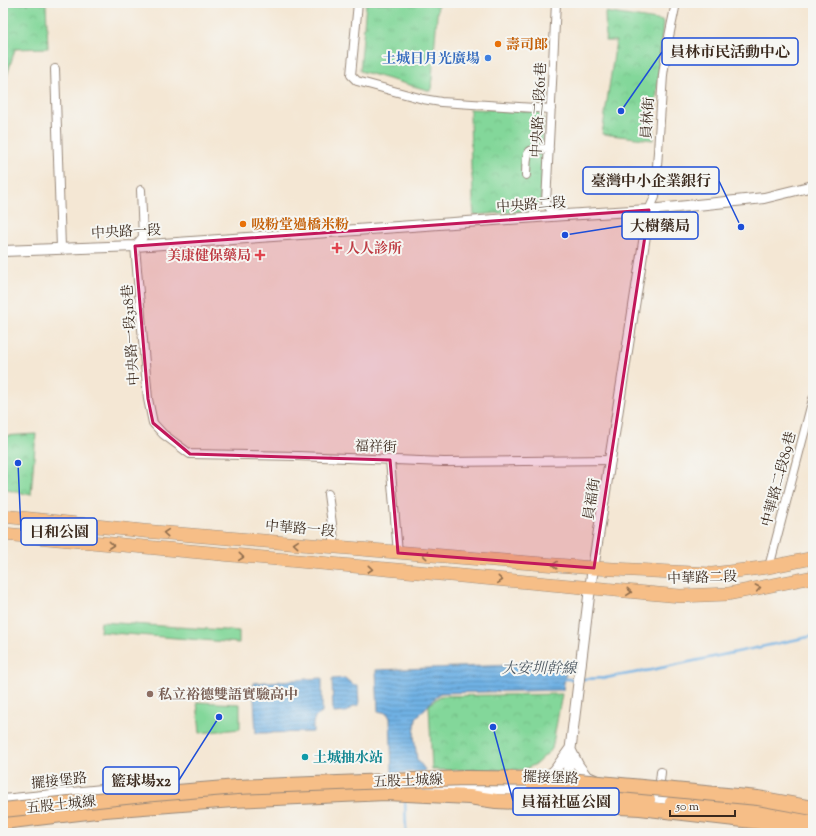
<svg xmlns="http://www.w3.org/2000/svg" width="816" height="836" font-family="'Sorts Mill Goudy','Noto Serif TC',serif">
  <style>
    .grass { fill: url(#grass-tufts); stroke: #5f805c }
    .park { fill: url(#park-crowns); stroke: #5f805c }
    .garden { fill: #83d79a; stroke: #5f805c }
    .water { fill: url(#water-rules); stroke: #556e81 }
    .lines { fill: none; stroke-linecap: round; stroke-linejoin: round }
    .stream { stroke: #6fb1e4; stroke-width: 2.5 }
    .minor-casing { stroke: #988879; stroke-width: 10 }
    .tertiary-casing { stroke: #988879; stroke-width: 12 }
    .primary-casing { stroke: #988879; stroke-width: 14 }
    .trunk-casing { stroke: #988879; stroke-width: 16 }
    .minor { stroke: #fff; stroke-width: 8 }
    .tertiary { stroke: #fff; stroke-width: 10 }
    .primary { stroke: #f6be87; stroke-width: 13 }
    .trunk { stroke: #f6be87; stroke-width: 14 }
    .trunk-bridge-casing { stroke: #988879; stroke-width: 16; stroke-linecap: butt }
    .trunk-bridge { stroke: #f6be87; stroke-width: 14 }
    .oneway { stroke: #8f6d4d }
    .marked { fill: #c2185b; fill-opacity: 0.2; stroke: #c2185b; stroke-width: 3; stroke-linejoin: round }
    .food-dot { fill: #e8710a; stroke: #f6f6f2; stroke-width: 1.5 }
    .shop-dot { fill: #3f7fe0; stroke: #f6f6f2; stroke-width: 1.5 }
    .health-dot { fill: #e0444e; stroke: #f6f6f2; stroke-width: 1.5 }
    .education-dot { fill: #8d6e63; stroke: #f6f6f2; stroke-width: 1.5 }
    .culture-dot { fill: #0f9aa8; stroke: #f6f6f2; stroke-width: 1.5 }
    .labels { text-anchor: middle; stroke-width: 4; stroke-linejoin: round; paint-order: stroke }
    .food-label { font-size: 14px; font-weight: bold; fill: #c56008; stroke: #f6f6f2; text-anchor: start }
    .shop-label { font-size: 14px; font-weight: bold; fill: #366cbe; stroke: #f6f6f2; text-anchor: end }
    .street-label { font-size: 14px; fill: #3b2a1e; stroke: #f6f6f2 }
    .health-label { font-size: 14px; font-weight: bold; fill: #be3a42; stroke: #f6f6f2; text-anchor: start }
    .education-label { font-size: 14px; font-weight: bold; fill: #785e54; stroke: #f6f6f2; text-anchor: start }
    .culture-label { font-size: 14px; font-weight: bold; fill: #0d838f; stroke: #f6f6f2; text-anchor: start }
    .water-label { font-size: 15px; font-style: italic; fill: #4d5963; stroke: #f6f6f2 }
    .leader { fill: none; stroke: #1d4ed8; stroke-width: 1.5 }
    .callout-dot { fill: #1d4ed8; stroke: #f6f6f2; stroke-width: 1.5 }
    .callout { fill: #f6f6f2; stroke: #1d4ed8; stroke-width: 1.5 }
    .callout-label { font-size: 15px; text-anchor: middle; font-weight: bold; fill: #3b2a1e }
  </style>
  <defs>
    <pattern id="grass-tufts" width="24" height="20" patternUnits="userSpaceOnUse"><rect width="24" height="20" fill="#83d79a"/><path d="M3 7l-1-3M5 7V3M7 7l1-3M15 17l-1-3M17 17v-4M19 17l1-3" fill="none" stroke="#72b984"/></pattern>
    <pattern id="park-crowns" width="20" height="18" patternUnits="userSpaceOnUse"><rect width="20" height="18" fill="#83d79a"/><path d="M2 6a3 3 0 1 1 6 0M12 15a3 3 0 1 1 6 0" fill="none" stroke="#72b984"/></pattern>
    <pattern id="water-rules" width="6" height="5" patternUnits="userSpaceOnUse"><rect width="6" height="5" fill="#6fb1e4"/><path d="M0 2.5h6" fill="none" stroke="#5c90b8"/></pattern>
  </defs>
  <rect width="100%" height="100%" fill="#f6f6f2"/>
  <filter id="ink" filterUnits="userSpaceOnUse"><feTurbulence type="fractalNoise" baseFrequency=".025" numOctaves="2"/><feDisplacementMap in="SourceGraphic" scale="8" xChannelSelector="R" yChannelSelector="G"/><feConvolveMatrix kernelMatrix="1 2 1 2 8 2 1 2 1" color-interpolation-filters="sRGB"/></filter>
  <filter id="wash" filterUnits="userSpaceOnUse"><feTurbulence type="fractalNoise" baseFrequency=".012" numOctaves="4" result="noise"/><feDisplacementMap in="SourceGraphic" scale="16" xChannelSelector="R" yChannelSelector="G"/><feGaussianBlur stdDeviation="0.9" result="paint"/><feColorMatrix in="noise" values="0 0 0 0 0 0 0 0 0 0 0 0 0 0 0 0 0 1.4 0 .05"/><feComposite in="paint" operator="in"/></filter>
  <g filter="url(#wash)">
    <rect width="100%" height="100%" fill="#f4e7d4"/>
    <path class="grass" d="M366 3H438L431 91 360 71Z"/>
    <path class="park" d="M3 3H46L48 48 15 49 3 89Z
      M605 12 663 21 653 140 602 134 616 41H606Z
      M470 109 538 111 544 118 541 199 536 208 530 211 474 215C472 200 474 185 471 170Z
      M36 434 31 495 3 489V436Z
      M562 694 552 749 536 764 523 770H432L429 705 440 696Z"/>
    <path class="garden" d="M101 622 239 631V643L100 632Z
      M197 702 240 704V729L200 733Z"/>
    <path class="water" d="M567 663 563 690 440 693 416 718 414 736 417 759 426 771 392 773 390 718 387 713 378 711 376 670Z
      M322 678V713L315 717 313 723V732L256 733 253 683Z
      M345 678 353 685H358L359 705 354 706 346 712 333 713 332 679Z"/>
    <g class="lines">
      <path class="stream" d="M562 679H577
        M582 679 605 678 651 670 813 636
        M405 799 406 833"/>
    </g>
  </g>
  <g filter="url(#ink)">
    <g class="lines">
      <g class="minor-casing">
        <path id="minor" d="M358 3 351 75 357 81 423 99 441 102 551 109
          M55 69 61 248
          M526 175C527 153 524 147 549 149
          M141 190 143 237 135 246 148 399 153 423 163 434 190 454 298 456 444 462 611 460
          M649 210 655 197 663 75 667 46 676 3
          M556 216 546 203 556 3
          M390 460 398 553
          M328 494 335 547
          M769 567 813 399
          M659 791 661 772"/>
      </g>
      <g class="tertiary-casing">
        <path id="tertiary" d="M3 251 135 246 565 215 649 210 764 198 813 186
          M543 780 555 770 570 749 578 765 586 776 595 780
          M566 786 590 588 649 210
          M406 787 542 790
          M641 796 679 800
          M3 800 132 787 163 788"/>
      </g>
      <g class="primary-casing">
        <path id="primary" d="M3 516 143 531 444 556 594 568 712 574 769 567 813 558
          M3 534 680 596 728 594 813 577"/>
      </g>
      <g class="trunk-casing">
        <path id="trunk" d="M561 793 573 792 648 800
          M672 803 813 817
          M3 822 105 810 233 800 386 793 469 797 496 801 640 808 813 828"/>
      </g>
      <use href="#minor" class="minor"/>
      <use href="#tertiary" class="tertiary"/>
      <use href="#primary" class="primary"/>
      <use href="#trunk" class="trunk"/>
      <g class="trunk-bridge-casing">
        <path id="trunk-bridge" d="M534 786 573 792
          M3 810 154 794 237 787 465 778 558 779 758 798 813 808"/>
      </g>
      <use href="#trunk-bridge" class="trunk-bridge"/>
    </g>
    <defs><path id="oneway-chevron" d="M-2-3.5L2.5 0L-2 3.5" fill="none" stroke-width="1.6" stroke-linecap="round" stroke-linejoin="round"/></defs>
    <g class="oneway">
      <use href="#oneway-chevron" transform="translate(166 533) rotate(-175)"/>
      <use href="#oneway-chevron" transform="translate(296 544) rotate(-175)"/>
      <use href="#oneway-chevron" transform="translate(111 545) rotate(6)"/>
      <use href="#oneway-chevron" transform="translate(425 555) rotate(-175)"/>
      <use href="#oneway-chevron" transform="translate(241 557) rotate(5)"/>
      <use href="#oneway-chevron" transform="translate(555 565) rotate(-176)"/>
      <use href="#oneway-chevron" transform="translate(370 569) rotate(5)"/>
      <use href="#oneway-chevron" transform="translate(500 580) rotate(5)"/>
      <use href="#oneway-chevron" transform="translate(758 588) rotate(-11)"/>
      <use href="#oneway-chevron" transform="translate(629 592) rotate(5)"/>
    </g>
  </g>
  <path class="marked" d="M649 210 594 568 398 553 390 460 190 454 153 423 148 399 135 246Z"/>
  <g class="food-dot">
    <circle cx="498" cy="44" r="4"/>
    <circle cx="243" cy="224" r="4"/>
  </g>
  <circle class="shop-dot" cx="488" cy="58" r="4"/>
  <g class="health-dot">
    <path d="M335 242h4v4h4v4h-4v4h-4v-4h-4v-4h4z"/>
    <path d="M258 249h4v4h4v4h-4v4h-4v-4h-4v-4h4z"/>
  </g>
  <circle class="education-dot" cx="150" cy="694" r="4"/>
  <circle class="culture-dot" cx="305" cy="757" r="4"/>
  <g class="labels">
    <g class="food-label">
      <text x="506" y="49">壽司郎</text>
      <text x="251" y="229">吸粉堂過橋米粉</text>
    </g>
    <g class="shop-label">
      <text x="480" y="63">土城日月光廣場</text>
    </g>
    <g class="street-label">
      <text transform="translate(538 110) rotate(-87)" y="5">中央路二段61巷</text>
      <text transform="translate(647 118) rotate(-86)" y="5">員林街</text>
      <text transform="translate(531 204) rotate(-4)" y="5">中央路二段</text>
      <text transform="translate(126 231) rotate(-3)" y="5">中央路一段</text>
      <text transform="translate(130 335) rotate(-94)" y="5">中央路一段318巷</text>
      <text transform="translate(376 446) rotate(2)" y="5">福祥街</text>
      <text transform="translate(778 479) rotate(-75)" y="5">中華路二段89巷</text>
      <text transform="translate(591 499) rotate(-81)" y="5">員福街</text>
      <text transform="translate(300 528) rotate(5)" y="5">中華路一段</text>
      <text transform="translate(702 577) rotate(-2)" y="5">中華路二段</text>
      <text transform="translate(551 777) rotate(2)" y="5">擺接堡路</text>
      <text transform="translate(59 780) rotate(-6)" y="5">擺接堡路</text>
      <text transform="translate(408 780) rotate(-2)" y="5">五股土城線</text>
      <text transform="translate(61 804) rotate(-6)" y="5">五股土城線</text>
    </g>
    <g class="health-label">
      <text x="346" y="253">人人診所</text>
      <text x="251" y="260" text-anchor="end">美康健保藥局</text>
    </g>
    <g class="education-label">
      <text x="158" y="699">私立裕德雙語實驗高中</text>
    </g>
    <g class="culture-label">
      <text x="313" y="762">土城抽水站</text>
    </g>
    <g class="water-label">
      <text x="539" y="673">大安圳幹線</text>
    </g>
  </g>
  <path class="leader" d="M621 111L662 52M741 227L719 181M565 235L622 226M18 463L21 531M219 717L179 780M493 727L513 801"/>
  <g class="callout-dot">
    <circle cx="621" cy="111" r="4"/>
    <circle cx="741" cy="227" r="4"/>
    <circle cx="565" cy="235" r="4"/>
    <circle cx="18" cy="463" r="4"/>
    <circle cx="219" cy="717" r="4"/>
    <circle cx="493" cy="727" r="4"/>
  </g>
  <g class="callout">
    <rect x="662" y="38" width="136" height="27" rx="4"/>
    <rect x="583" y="167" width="136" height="27" rx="4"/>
    <rect x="622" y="212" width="76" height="27" rx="4"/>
    <rect x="21" y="518" width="76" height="27" rx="4"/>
    <rect x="103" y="767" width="76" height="27" rx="4"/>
    <rect x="513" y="788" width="106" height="27" rx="4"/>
  </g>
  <g class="callout-label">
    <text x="730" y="57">員林市民活動中心</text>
    <text x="651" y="186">臺灣中小企業銀行</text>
    <text x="660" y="231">大樹藥局</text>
    <text x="59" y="537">日和公園</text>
    <text x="141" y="786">籃球場x2</text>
    <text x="566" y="807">員福社區公園</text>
  </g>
  <rect width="816" height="836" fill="none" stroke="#f6f6f2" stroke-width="16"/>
  <path d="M670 810v6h65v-6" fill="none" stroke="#3b2a1e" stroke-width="2"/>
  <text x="676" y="810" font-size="12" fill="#3b2a1e" stroke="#f6f6f2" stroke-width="3" paint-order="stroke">50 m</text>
</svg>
